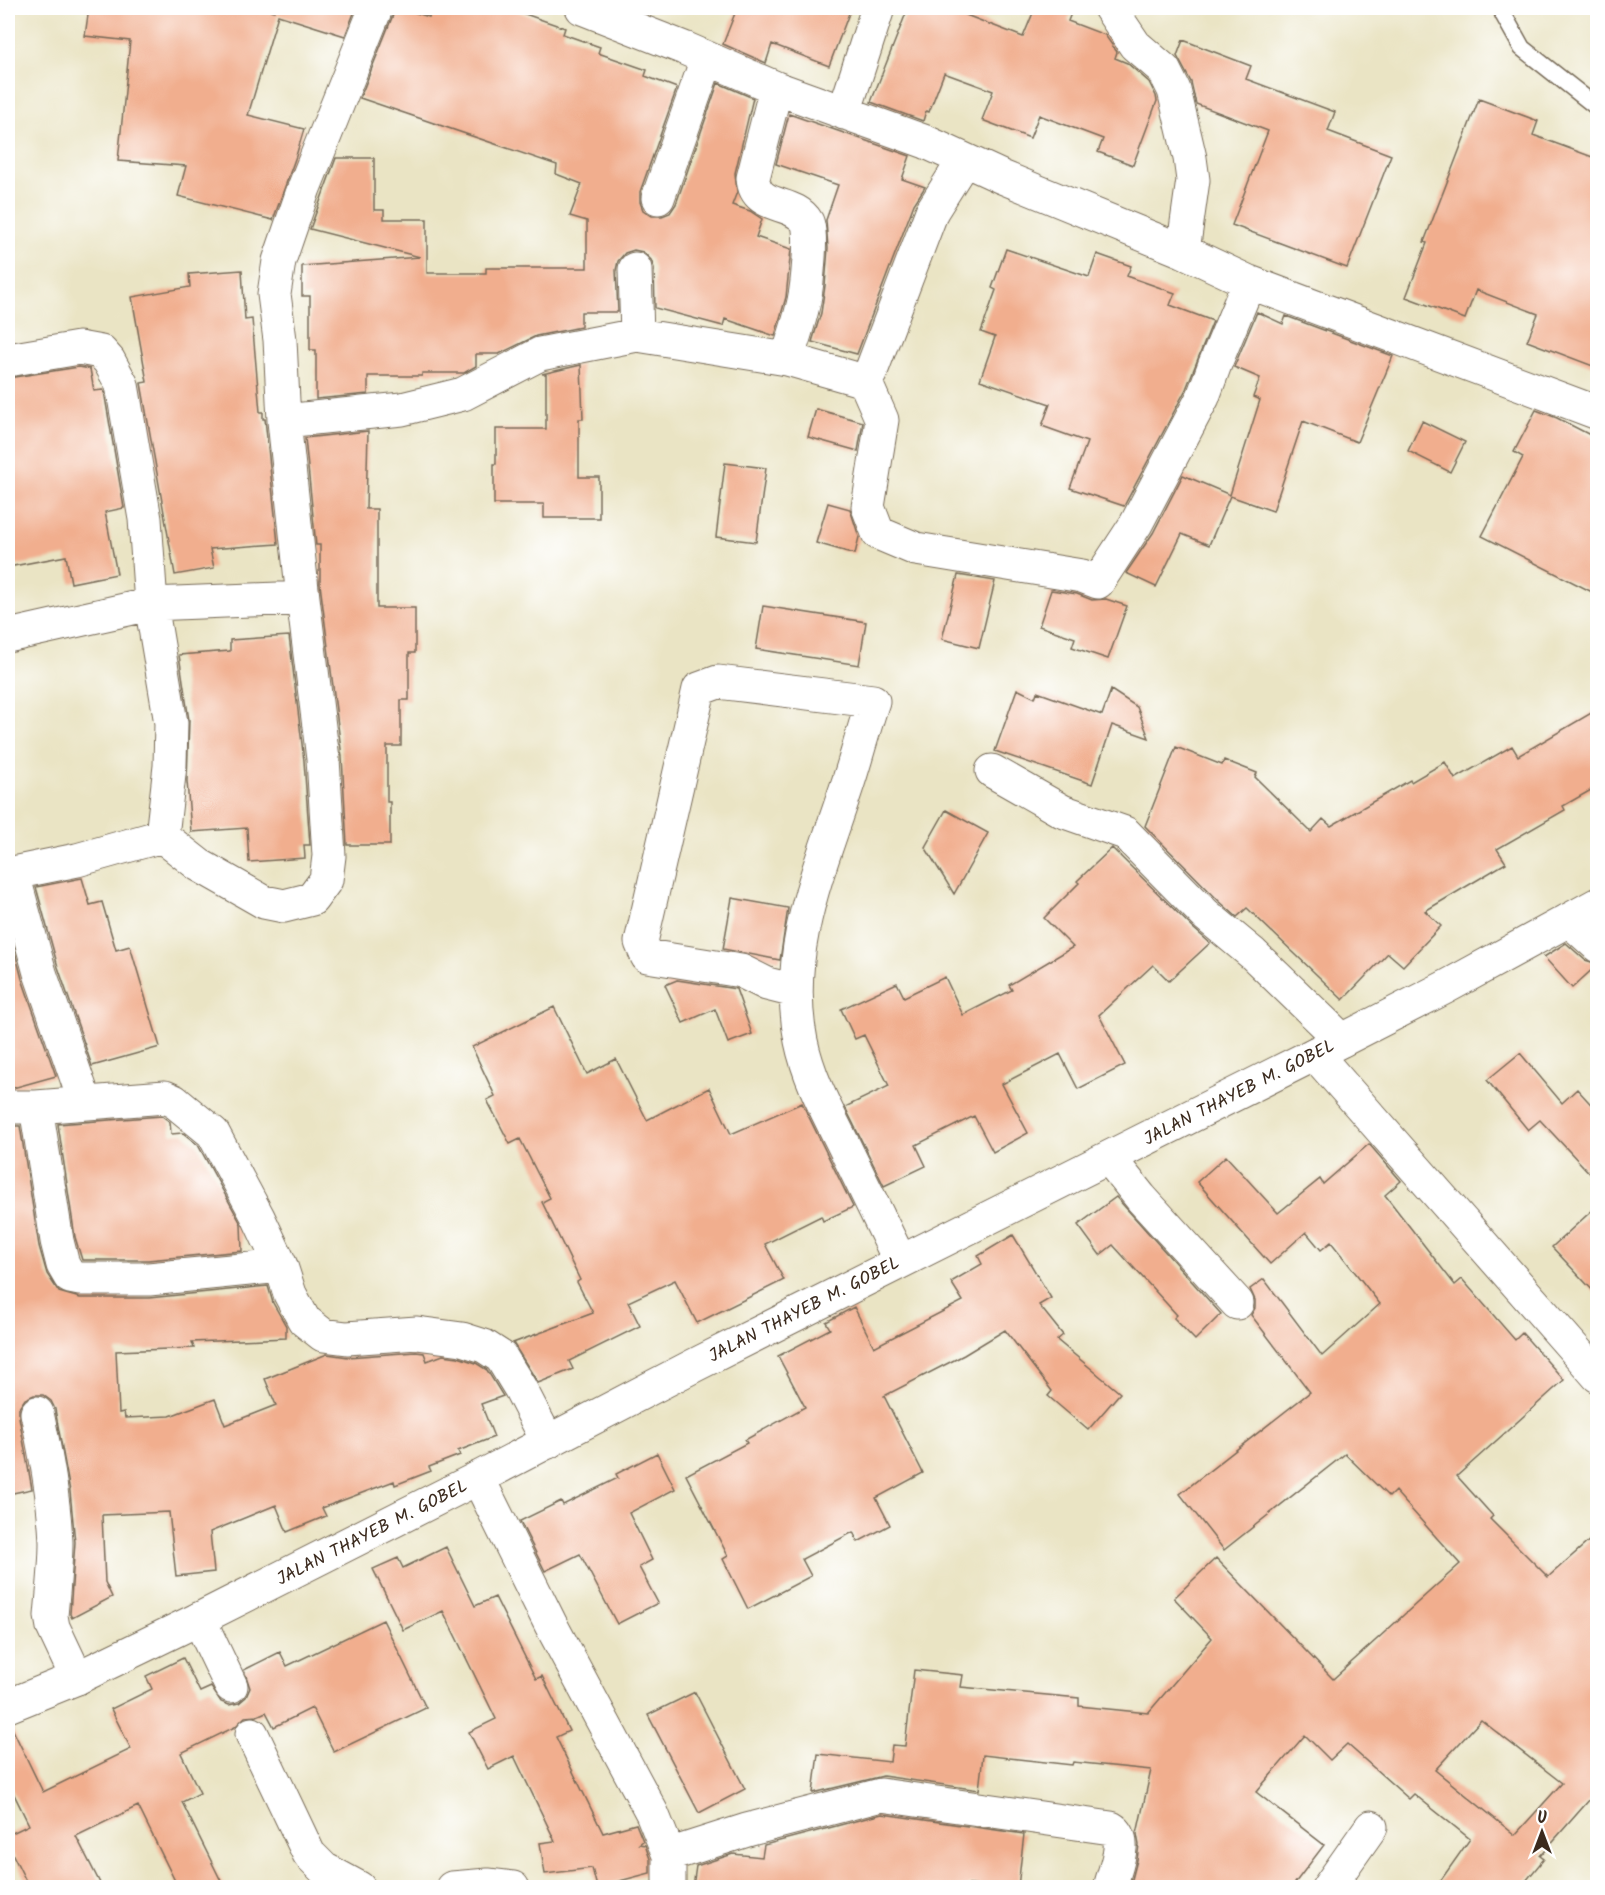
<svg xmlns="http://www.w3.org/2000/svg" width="1605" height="1895" font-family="Kalam,sans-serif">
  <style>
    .building { fill: #f1ae8e; fill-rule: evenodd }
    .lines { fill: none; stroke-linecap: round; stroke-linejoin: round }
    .lane-casing { stroke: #786b58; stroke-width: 19 }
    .street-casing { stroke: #786b58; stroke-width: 35 }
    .primary-casing { stroke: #786b58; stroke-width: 35 }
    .lane { stroke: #fff; stroke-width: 16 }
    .street { stroke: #fff; stroke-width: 33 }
    .primary { stroke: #fff; stroke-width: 33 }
    .labels { text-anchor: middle; stroke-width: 6; stroke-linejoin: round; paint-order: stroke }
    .street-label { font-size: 18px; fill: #3b2a1e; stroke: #fff }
  </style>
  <rect width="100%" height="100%" fill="#fff"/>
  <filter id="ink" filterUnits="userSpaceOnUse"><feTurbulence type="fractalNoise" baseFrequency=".0167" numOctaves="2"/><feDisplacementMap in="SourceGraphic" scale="12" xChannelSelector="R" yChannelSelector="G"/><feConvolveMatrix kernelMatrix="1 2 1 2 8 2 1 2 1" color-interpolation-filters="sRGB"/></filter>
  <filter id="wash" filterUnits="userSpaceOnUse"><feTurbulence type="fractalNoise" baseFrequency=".008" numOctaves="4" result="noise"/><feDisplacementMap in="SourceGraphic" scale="24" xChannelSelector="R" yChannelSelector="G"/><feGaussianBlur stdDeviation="1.35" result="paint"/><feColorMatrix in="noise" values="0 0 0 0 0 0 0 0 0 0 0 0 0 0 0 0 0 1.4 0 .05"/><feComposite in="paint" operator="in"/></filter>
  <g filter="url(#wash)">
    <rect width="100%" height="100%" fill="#eae4c4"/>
    <g id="blocks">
      <path class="building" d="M89 8H262L274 11V8H356L345 36 278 15 248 115 304 129 296 156 273 220 178 196 186 166 118 161 130 41 85 36Z
        M394 8H401L429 17 432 8H508L565 28 563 34 600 47 598 53 647 70 645 76 677 88 640 192V202L643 210 652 216H662L670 213 676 204 718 83 753 98 735 173 737 192 732 205 750 211 762 219 756 237 791 249 786 297 775 336 725 319 723 326 655 308 654 268 651 260 643 252 634 250 625 253 618 261 616 270 618 312H581V327L536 336 499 354H476V366L464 373H422V376H368V394L316 399V350H310V296H302V266L420 257 310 229 336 158H374V210H384V219H427V273H486V268H587V221L570 216 582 184 556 174 557 165 360 98 393 15Z
        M737 8H851L829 66 772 44 766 63 723 44Z
        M908 8H969L966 15 1023 37 1035 8H1073L1068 21 1105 35 1117 52 1115 58 1127 63 1149 82 1156 96 1157 101 1133 165 1098 152 1103 139 1039 115 1030 138 982 120 993 91 944 73 929 112 926 111 923 121 871 102Z
        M1183 40 1251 66 1246 79 1335 112 1328 131 1391 155 1347 268 1232 225 1268 131 1196 104 1191 82 1177 56Z
        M1479 99 1538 121 1533 135 1598 159V368L1527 341 1538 314 1476 290 1465 319 1406 297 1427 243 1424 242Z
        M789 114 910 156 902 179 925 187 914 204 857 354 812 342 821 313 825 286 828 248 826 220 838 185 776 164Z
        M1006 249 1089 277 1097 254 1131 266 1127 276 1175 293 1170 305 1213 321 1186 389 1124 506 1070 488 1087 442 1042 426 1050 404 980 380 995 337 981 332 996 290 992 288Z
        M242 270 245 320 252 319 260 412H263V419H265L278 544 210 549 214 568 175 575 141 383 147 382 132 297 190 287 189 274Z
        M1257 312 1283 324 1286 316 1393 356 1357 442 1303 421 1273 511 1230 496 1209 545 1182 534 1156 587 1126 573 1153 533 1183 475 1230 495 1260 400 1253 397 1260 378 1234 367Z
        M581 365 583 419H579V477H599V518H544V504H494V464H496V429H546V374H542Z
        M79 367 90 369 94 391 103 390 104 391 124 508 105 512 117 574 71 583 66 556 8 567V378Z
        M816 409 863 422 858 451 808 437Z
        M1536 410 1557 418 1598 439V595L1482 536 1523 457 1514 452Z
        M1422 421 1465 442 1450 472 1408 451Z
        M368 431 366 509H377V608H415V653H409V700H401V746H387V802H390V845H347L342 757 320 584V545H316L305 438Z
        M725 463 766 468 756 542 716 537Z
        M828 503 850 509 859 537 855 554 816 543Z
        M958 575 995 581 979 648 942 639Z
        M1051 590 1077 594 1092 600 1106 599 1127 606 1108 659 1072 647 1075 638 1039 626Z
        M763 606 866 622 859 665 756 649Z
        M289 636 304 761 310 845H304L305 858 249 862 247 828 191 832 187 781 189 720 179 655 230 651V640Z
        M1017 689 1035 698 1037 692 1102 715 1111 690 1137 707 1149 738 1112 725 1092 784 995 751Z
        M1598 709V786L1563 806 1565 810 1497 849 1506 863 1425 911 1441 926 1403 966 1388 953 1343 1000 1247 908 1237 917 1219 901 1145 826 1176 747 1222 765 1224 760 1257 773 1255 777 1311 832 1323 819 1331 826 1410 780 1411 782 1445 762 1455 779 1512 746 1518 756Z
        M946 810 988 833 954 894 925 847Z
        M1112 848 1193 928 1210 943 1169 981 1153 965 1099 1015 1125 1065 1078 1089 1060 1054 1002 1084 1028 1133 993 1152 974 1116 916 1145 926 1166 884 1186 845 1107 889 1086 864 1035 855 1039 841 1009 897 983 904 997 945 977 963 1015 1012 990 1009 985 1073 947 1044 918 1079 883 1077 881Z
        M82 878 90 905 102 902 116 950 130 946 160 1047 92 1066 58 967 36 887Z
        M732 898 788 908 780 960 723 949Z
        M8 925 22 979 56 1076 13 1088H8Z
        M1566 943 1585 960 1598 964 1572 988 1544 957Z
        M677 980 736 989 752 1034 728 1043 715 1009 683 1023 665 985Z
        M554 1007 587 1074 616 1059 647 1120 709 1088 731 1134 802 1103 853 1207 823 1221 821 1216 765 1244 784 1280 697 1323 675 1280 628 1302 640 1326 569 1361 573 1369 538 1383 513 1343 593 1313 577 1282 580 1280 542 1202 550 1198 520 1139 510 1144 487 1100 495 1096 472 1047Z
        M1520 1053 1562 1103 1577 1089 1598 1112V1182L1540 1120 1528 1130 1487 1080Z
        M162 1116 170 1122 171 1134 183 1133 198 1145 241 1224 242 1251 148 1260H82L75 1237 58 1124Z
        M8 1126H20L39 1246 47 1274 59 1292 80 1298H149L268 1286 273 1303 286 1326V1338L192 1342 194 1348 116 1351 119 1413 124 1412 125 1418 170 1416 215 1399 225 1425 276 1405 265 1379 327 1354 348 1357 416 1352 424 1353 427 1361 443 1355 458 1357 476 1363 487 1370 503 1396 481 1404 494 1437 458 1451 460 1455 429 1467 431 1471 395 1485 394 1481 322 1508 326 1516 287 1532 276 1505 210 1532 214 1572 176 1576 169 1512 102 1515 105 1582 112 1597 72 1618 70 1614 75 1542 70 1491 55 1409 51 1401 43 1395H34L25 1399 19 1408V1417L32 1489 8 1494Z
        M1369 1144 1401 1181 1385 1195 1455 1285 1462 1279 1515 1340 1522 1333 1564 1380 1457 1476 1493 1516 1490 1519 1548 1577 1598 1533V1790L1540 1856 1544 1859 1521 1887H1436L1470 1839 1414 1794 1409 1799 1347 1744 1330 1760 1305 1735 1256 1792 1324 1845 1292 1887H1130L1137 1860 1139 1845 1137 1834 1151 1770 1073 1762 1072 1765 983 1755 979 1790 883 1776 813 1793 818 1754 890 1762 892 1745 905 1746 914 1670 963 1675 961 1687 1079 1698V1706L1148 1713 1212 1638 1174 1598 1216 1558 1333 1679 1460 1564 1395 1491 1389 1497 1345 1454 1224 1550 1180 1494 1310 1392 1251 1315 1255 1308V1300L1250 1289 1264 1279 1322 1356 1380 1304 1331 1242 1321 1250 1306 1232 1270 1264 1197 1182 1226 1156 1278 1213 1320 1179 1323 1184ZM1481 1720 1562 1783 1515 1835 1435 1770Z
        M1116 1197 1221 1314 1195 1340 1174 1318 1177 1315 1113 1245 1100 1255 1078 1225Z
        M1598 1205V1296L1552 1247Z
        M1013 1235 1051 1298 1039 1305 1063 1335 1057 1340 1120 1393 1088 1430 1048 1396 1052 1391 1005 1330 964 1355 884 1396 923 1473 876 1498 890 1525 858 1542 853 1532 802 1559 811 1576 748 1609 723 1559 728 1556 686 1475 747 1443 745 1440 805 1407 778 1356 830 1329 826 1322 854 1307 874 1347 963 1301 951 1282 982 1264 978 1256Z
        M657 1453 675 1489 629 1513 652 1560 639 1567 658 1603 617 1624 580 1554 545 1571 520 1521 561 1501 563 1505 618 1478 616 1474Z
        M446 1547 475 1606 495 1597 536 1679 542 1676 569 1731 556 1737 603 1833 636 1824 643 1841 639 1844 645 1845 650 1859V1873L597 1887 592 1868 545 1874 540 1843 555 1841 514 1756 488 1769 469 1732 496 1719 443 1611 403 1630 373 1569 398 1558 403 1568Z
        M383 1620 426 1708 334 1752 312 1708 274 1727 266 1712 257 1716 245 1717 235 1727 181 1753 200 1793 182 1802 224 1887H178L138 1806 76 1836 102 1887H29L8 1845V1835L29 1825 8 1782V1724H10L43 1792 131 1749 111 1709 152 1689 146 1676 183 1658 200 1692 211 1687 221 1702 229 1705 239 1703 246 1697 250 1688 244 1670 280 1652 287 1666Z
        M695 1692 745 1789 699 1813 648 1715Z
        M882 1814 1024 1834 1018 1887 968 1885 967 1887H693L696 1866 733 1854 762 1857 764 1845Z"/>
    </g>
  </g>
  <g filter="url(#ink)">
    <use href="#blocks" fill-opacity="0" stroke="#786b58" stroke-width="1.5"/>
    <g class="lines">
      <g class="lane-casing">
        <path id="lane" d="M1503 8V14L1522 48 1598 108"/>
      </g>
      <g class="street-casing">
        <path id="street" d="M582 8 684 48 776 88 926 142 1002 177 1183 251 1249 282 1598 413
          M1110 8 1135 45 1164 70 1174 90 1190 158 1193 180 1183 251
          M844 113 878 8
          M658 198 707 59
          M635 269 637 335
          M787 359 857 379H864L870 374 932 211 964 160
          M8 360 79 348 101 352 109 361 122 385 145 519 151 604 171 723 170 766 162 836 199 865 264 902 284 906 312 899 326 880 329 856 323 759 303 598 284 421 280 340 274 294 279 261 304 188 376 8
          M864 379 882 420 868 507 878 533 916 549 1082 576 1098 582 1136 524 1203 397 1215 364 1249 282
          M284 421 402 409 463 394 540 354 637 335 787 359C793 340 800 320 804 301 807 287 813 232 807 222 794 199 755 211 753 178L776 88
          M8 636 151 604 303 598
          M992 771 1062 811 1125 833 1206 915 1253 954 1342 1040
          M8 874 77 860 162 836
          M13 874 40 973 85 1102
          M1569 920 1598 946
          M795 991 767 984 741 971 647 956 641 942 699 689 718 682 873 701C863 730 856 760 846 789 819 871 783 952 801 1041 809 1080 829 1115 846 1150 864 1187 882 1224 900 1261
          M1315 1054 1598 1376
          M8 1107H36L165 1097 174 1101 213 1133 258 1217 281 1266 290 1294 304 1320 323 1335 347 1338 417 1333 462 1339 484 1346 501 1357 520 1388 548 1442
          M36 1107 57 1241 63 1265 70 1277 80 1279H149L281 1266
          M1109 1158 1141 1198 1237 1303
          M37 1413C46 1456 54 1498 56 1542 56 1566 53 1592 51 1616L53 1627 77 1678
          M478 1478 551 1625 652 1813 669 1855V1888
          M199 1619 231 1686
          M252 1734 309 1854 324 1869 359 1888
          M669 1855 747 1830 881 1795 1111 1828C1130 1839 1114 1870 1110 1888
          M452 1888 488 1885 513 1888
          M1328 1888 1371 1827"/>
      </g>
      <g class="primary-casing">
        <path id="primary" d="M8 1706 77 1678 199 1619 478 1478 695 1365 1315 1054 1446 987 1598 904"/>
      </g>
      <use href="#lane" class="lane"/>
      <use href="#street" class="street"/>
      <use href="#primary" class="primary"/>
    </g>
  </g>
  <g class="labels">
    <g class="street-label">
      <text transform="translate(1239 1092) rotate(-27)" y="6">JALAN THAYEB M. GOBEL</text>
      <text transform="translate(804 1309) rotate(-27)" y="6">JALAN THAYEB M. GOBEL</text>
      <text transform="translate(372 1532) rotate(-27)" y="6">JALAN THAYEB M. GOBEL</text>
    </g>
  </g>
  <rect width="1605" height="1895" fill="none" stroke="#fff" stroke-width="30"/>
  <g transform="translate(1542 1832)" stroke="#ffffff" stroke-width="4.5" paint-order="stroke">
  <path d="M0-4.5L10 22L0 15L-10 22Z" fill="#3b2a1e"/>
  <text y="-9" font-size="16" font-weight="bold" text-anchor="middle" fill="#3b2a1e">U</text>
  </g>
</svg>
